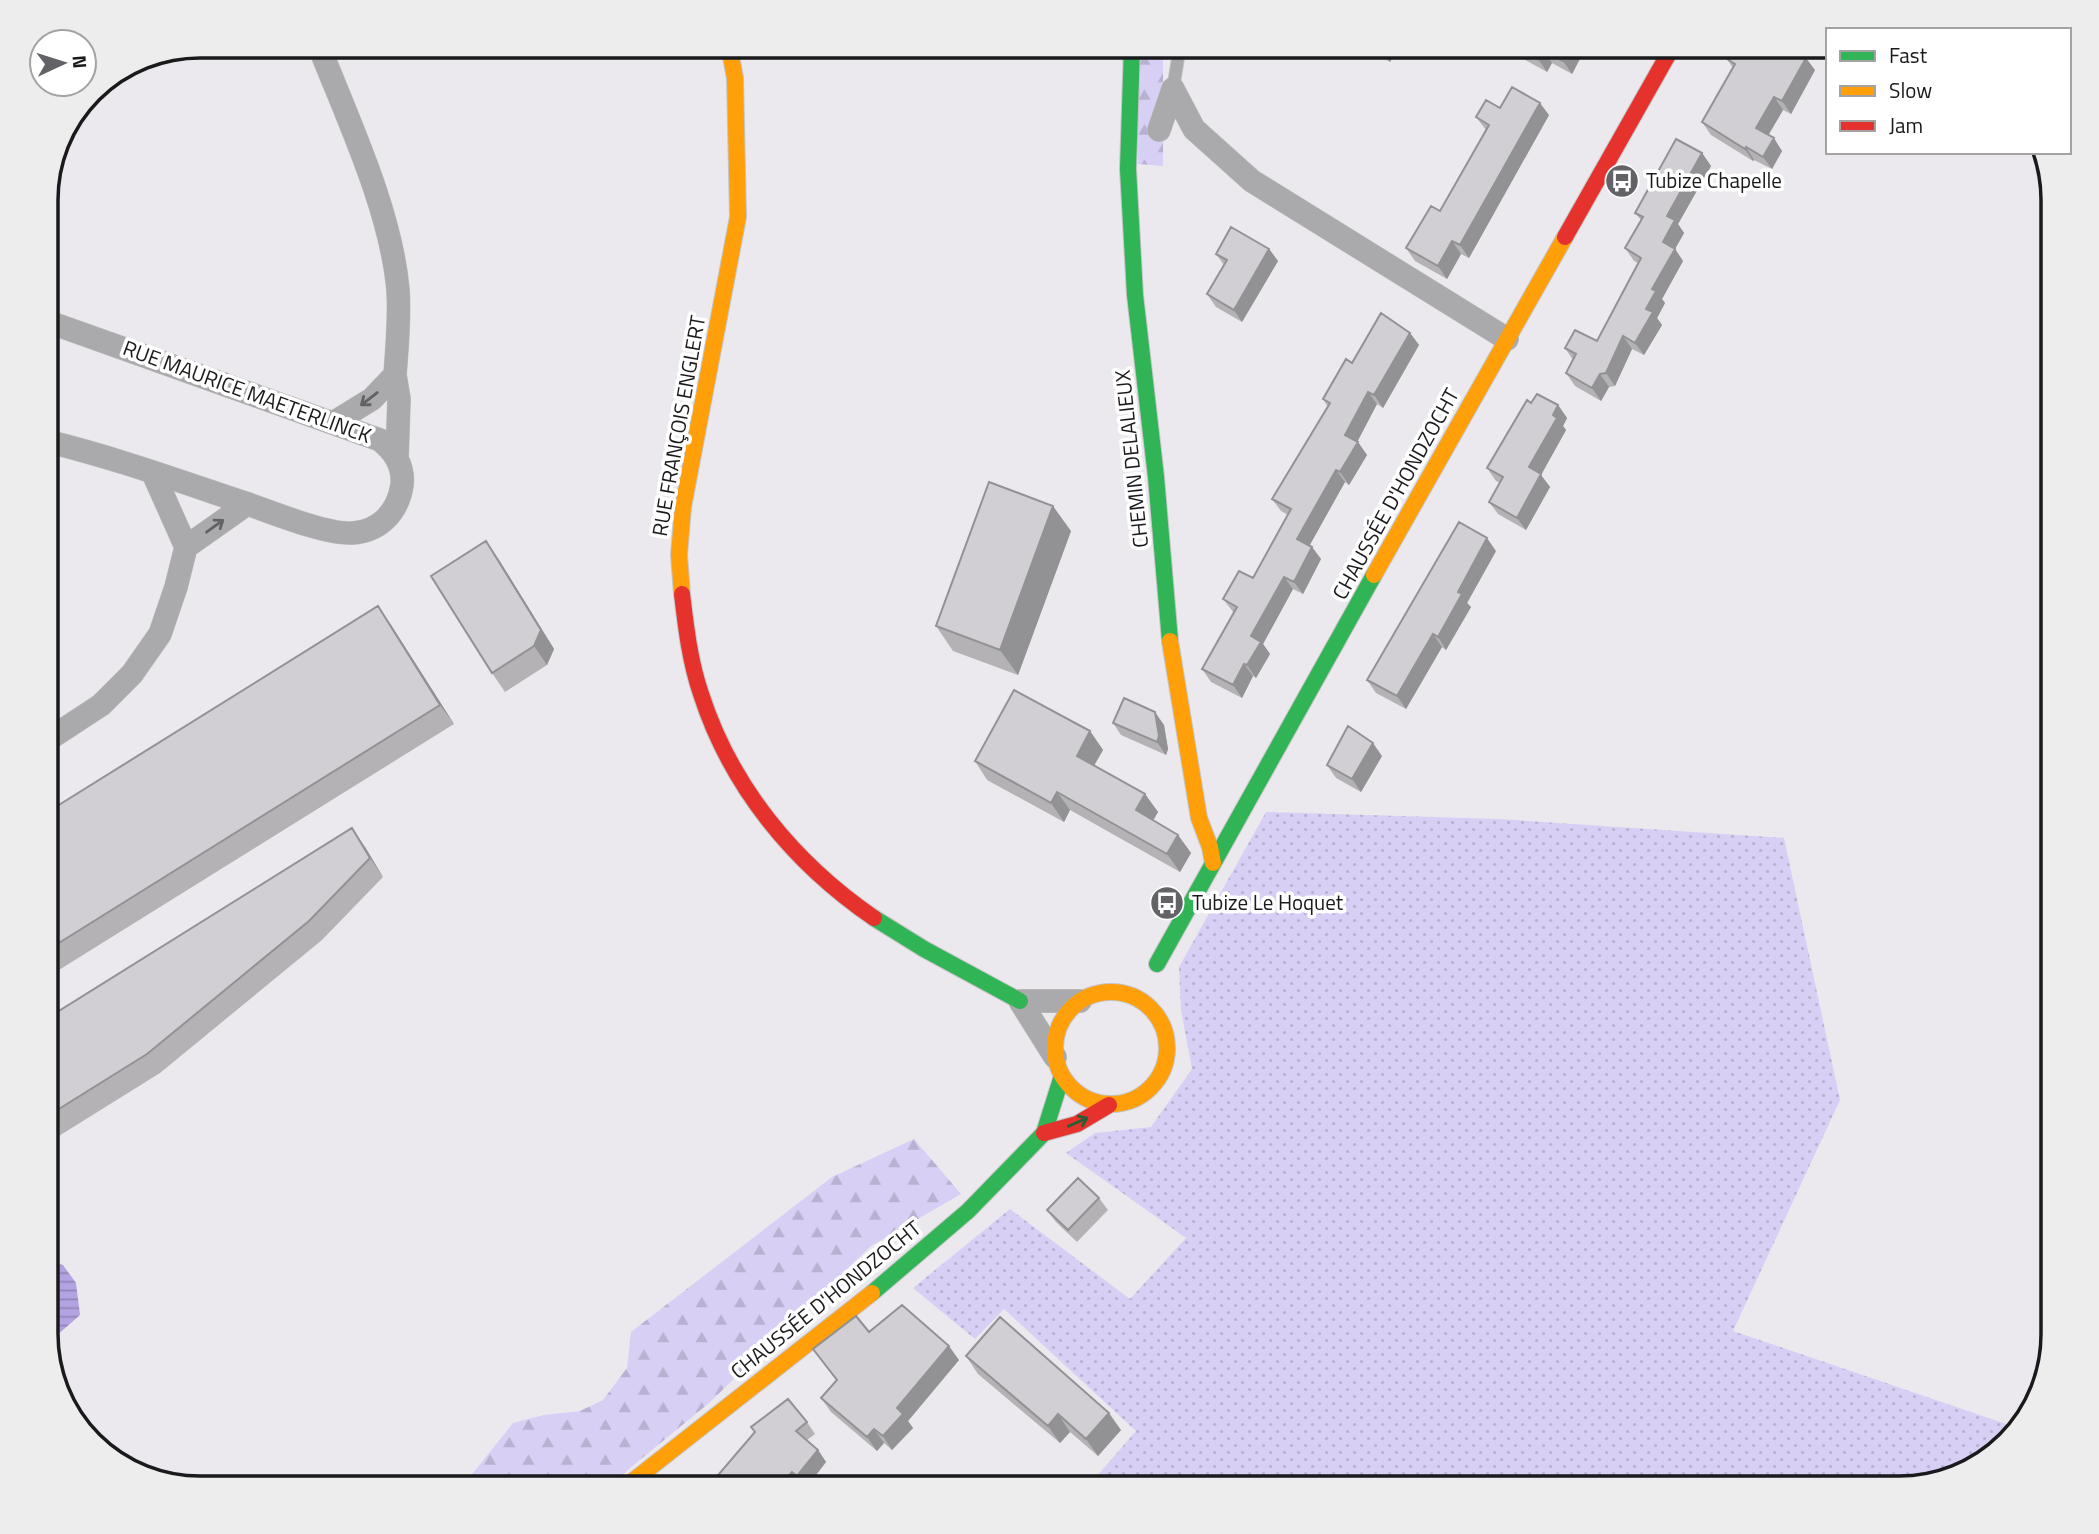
<svg xmlns="http://www.w3.org/2000/svg" width="2099" height="1534" font-family="'Titillium Web',sans-serif">
  <style>
    .grass { fill: url(#grass-dots) }
    .forest { fill: url(#forest-firs) }
    .water { fill: url(#water-rules) }
    .lines { fill: none; stroke-linecap: round; stroke-linejoin: round }
    .lane-casing { stroke: #c5c5c7; stroke-width: 14 }
    .street-casing { stroke: #c5c5c7; stroke-width: 24 }
    .fast-casing { stroke: #c5c5c7; stroke-width: 18 }
    .slow-casing { stroke: #c5c5c7; stroke-width: 18 }
    .jam-casing { stroke: #c5c5c7; stroke-width: 18 }
    .lane { stroke: #aaaaac; stroke-width: 12 }
    .street { stroke: #aaaaac; stroke-width: 23 }
    .fast { stroke: #30b455; stroke-width: 16 }
    .slow { stroke: #ff9f0a; stroke-width: 16 }
    .jam { stroke: #e5322d; stroke-width: 16 }
    .wall { fill: #b4b2b5 }
    .shaded-wall { fill: #929194 }
    .building { fill: #d1cfd3; stroke: #929194; stroke-width: 2 }
    .oneway { stroke: #626264 }
    .oneway2 { stroke: #245f36 }
    .labels { text-anchor: middle; stroke-width: 7; stroke-linejoin: round; paint-order: stroke }
    .poi-label { font-size: 21px; fill: #1a1a1c; stroke: #fff; text-anchor: start }
    .street-label { font-size: 21px; fill: #1a1a1c; stroke: #fff }
    .rim { fill: none; stroke: #1a1a1c; stroke-width: 3.5 }
  </style>
  <defs>
    <pattern id="grass-dots" width="8" height="8" patternUnits="userSpaceOnUse" patternTransform="scale(1.75)"><rect width="8" height="8" fill="#d8cff5"/><path d="M2 2h.1M6 6h.1" fill="none" stroke="#b9b1d1" stroke-width="1.8" stroke-linecap="round"/></pattern>
    <pattern id="forest-firs" width="22" height="20" patternUnits="userSpaceOnUse" patternTransform="scale(1.75)"><rect width="22" height="20" fill="#d8cff5"/><path d="M5 1l3.5 6h-7zM16 11l3.5 6h-7z" fill="#b9b1d1"/></pattern>
    <pattern id="water-rules" width="6" height="5" patternUnits="userSpaceOnUse" patternTransform="scale(1.75)"><rect width="6" height="5" fill="#b4a3e1"/><path d="M0 2.5h6" fill="none" stroke="#9284b6"/></pattern>
  </defs>
  <rect width="100%" height="100%" fill="#ebe9ee"/>
  <path class="grass" d="M1266 812 1498 819 1784 838 1840 1100 1733 1331 2021 1429 1968 1472 1899 1488H1096L1090 1484 1136 1431 1004 1309 975 1339 913 1288 1010 1209 1130 1299 1186 1238 1066 1153 1095 1133 1151 1127 1192 1069 1181 1010 1179 967Z"/>
  <path class="forest" d="M1138 46H1163V166L1138 164Z
    M914 1139 961 1194 871 1246 709 1403 606 1488H461L513 1423 544 1415 580 1411 603 1400 627 1368 631 1332 832 1177Z"/>
  <path class="water" d="M46 1261 63 1265 76 1283 80 1315 46 1345Z"/>
  <g class="lines">
    <g class="lane-casing">
      <path id="lane" d="M1173 89 1180 46"/>
    </g>
    <g class="street-casing">
      <path id="street" d="M319 46C348 120 391 210 398 290 400 318 397 347 395 375
        M1173 89 1194 129 1252 181 1507 339
        M1159 130 1173 89
        M333 423 372 399 395 375 399 399 397 458
        M46 441C113 457 179 481 245 503 271 512 327 535 353 533 380 531 398 512 402 485 404 466 394 451 380 440L46 321
        M153 473 186 547 247 504
        M46 741 101 705 132 674 160 634 176 587 186 547
        M1055 1057 1020 1001H1080"/>
    </g>
    <g class="fast-casing">
      <path id="fast" d="M1132 46 1128 169 1135 295 1156 477 1170 641
        M874 918 924 949 1020 1001
        M1157 964 1374 575
        M872 1293 968 1211 1044 1133 1062 1076"/>
    </g>
    <g class="slow-casing">
      <path id="slow" d="M1374 575 1565 237
        M682 594 679 555 683 507 738 217 735 78 729 46
        M1170 641 1199 818 1210 847 1213 863
        M1055 1048a56 56 0 1 1 112 0a56 56 0 1 1-112 0Z
        M624 1488 872 1293"/>
    </g>
    <g class="jam-casing">
      <path id="jam" d="M1565 237 1673 46
        M682 594C686 628 690 662 701 694 731 787 794 863 874 918
        M1044 1133 1077 1124 1109 1105"/>
    </g>
    <use href="#lane" class="lane"/>
    <use href="#street" class="street"/>
    <use href="#fast" class="fast"/>
    <use href="#slow" class="slow"/>
    <use href="#jam" class="jam"/>
  </g>
  <path class="wall" d="M1362 46H1399L1390 62Z
    M1500 46H1578L1583 53 1572 74 1552 63 1547 72Z
    M1787 47 1815 70 1791 114 1783 110 1768 135 1782 151 1772 169 1754 160 1753 161 1711 135 1702 122 1733 68 1727 59Z
    M1500 108 1549 115 1469 258 1461 254 1447 279 1415 261 1406 248 1440 211 1486 130 1476 117Z
    M1702 153 1711 166 1678 224 1684 233 1675 249 1683 261 1662 299 1665 303 1657 318 1662 325 1644 355 1632 349 1615 386 1609 387 1601 401 1575 386 1566 373 1573 360 1565 348 1597 341 1638 263 1634 261 1625 248 1641 220 1635 213Z
    M1269 249 1278 261 1242 322 1216 307 1207 294 1224 265 1216 254Z
    M1410 333 1419 345 1383 408 1377 404 1357 442 1367 455 1349 485 1345 482 1309 545 1312 547 1321 559 1303 594 1293 589 1263 644 1270 654 1256 678 1253 676 1242 698 1211 682 1202 669 1234 613 1223 599 1253 578 1288 515 1281 511 1272 499 1328 407 1323 399 1352 363Z
    M1531 403 1558 405 1567 418 1563 426 1566 430 1541 475 1550 487 1526 530 1498 514 1489 502 1500 483 1496 481 1487 468Z
    M1071 531 1018 675 953 651 936 626Z
    M486 541 499 560 554 649 547 665 505 692 492 673Z
    M1496 551 1467 603 1471 607 1446 650 1442 647 1406 709 1376 693 1367 680Z
    M391 625 454 724 46 978V813Z
    M1113 723 1164 725 1168 749 1166 755 1121 735Z
    M1090 731 1103 750 1094 766 1145 794 1158 812 1153 820 1178 835 1191 853 1180 872 1070 810 1064 822 987 780 975 761Z
    M1382 756 1361 792 1336 778 1327 765Z
    M365 847 383 877 322 940 160 1073 46 1144V1019Z
    M1099 1198 1108 1210 1077 1242 1056 1222 1047 1210Z
    M869 1332 959 1360 908 1421 913 1428 892 1450 884 1443 877 1451 831 1412 821 1398 836 1380 813 1349Z
    M966 1356 1121 1430 1098 1456 1070 1432 1060 1443 978 1374Z
    M807 1422 815 1434 807 1440 818 1450 826 1462 806 1488 801 1483 796 1488H707Z"/>
  <path class="shaded-wall" d="M1383 46H1399L1390 62 1381 49Z
    M1572 46H1578L1583 53 1572 74 1563 61Z
    M1544 51 1552 63 1547 72 1539 60Z
    M1806 58 1815 70 1791 114 1782 101Z
    M1774 97 1783 110 1765 141 1756 128Z
    M1540 103 1549 115 1469 258 1460 245Z
    M1774 138 1782 151 1772 169 1763 157Z
    M1746 147 1754 160 1753 161 1745 149Z
    M1702 153 1711 166 1678 224 1684 233 1675 249 1683 261 1662 299 1665 303 1657 318 1662 325 1644 355 1635 343 1652 289 1663 242 1667 216Z
    M1452 241 1461 254 1447 279 1438 266Z
    M1269 249 1278 261 1242 322 1234 310Z
    M1410 333 1419 345 1383 408 1374 395Z
    M1623 336 1632 349 1615 386 1606 373Z
    M1600 374 1609 387 1601 401 1592 388Z
    M1368 392 1377 404 1354 448 1345 435Z
    M1558 405 1567 418 1563 426 1566 430 1541 475 1550 487 1526 530 1517 518 1529 467Z
    M1358 442 1367 455 1349 485 1340 472Z
    M1336 470 1345 482 1306 552 1297 539Z
    M1053 506 1071 531 1018 675 1000 650Z
    M1487 538 1496 551 1467 603 1471 607 1446 650 1438 637 1458 592Z
    M486 541 499 560 554 649 547 665 534 646Z
    M1312 547 1321 559 1303 594 1294 582Z
    M1284 577 1293 589 1263 644 1270 654 1256 678 1247 665 1251 636Z
    M378 606 391 625 454 724 440 705Z
    M1433 634 1442 647 1406 709 1397 696Z
    M1244 664 1253 676 1242 698 1233 685Z
    M1155 712 1164 725 1168 749 1166 755 1157 742Z
    M1090 731 1103 750 1089 774 1077 756Z
    M1373 743 1382 756 1361 792 1352 779Z
    M1057 792 1070 810 1064 822 1051 803Z
    M1145 794 1158 812 1149 828 1136 810Z
    M352 828 365 847 383 877 370 858Z
    M1178 835 1191 853 1180 872 1167 854Z
    M949 1346 959 1360 908 1421 913 1428 892 1450 883 1436 897 1408Z
    M1109 1413 1121 1430 1098 1456 1086 1439Z
    M1058 1414 1070 1432 1060 1443 1048 1426Z
    M874 1429 884 1443 877 1451 867 1437Z
    M818 1450 826 1462 806 1488 797 1476Z
    M792 1472 801 1483 796 1488H777Z
    M763 1482 768 1488H758Z"/>
  <path class="building" d="M1514 46H1572L1563 61 1544 51 1539 60Z
    M1734 46H1783L1806 58 1782 101 1774 97 1756 128 1774 138 1763 157 1746 147 1745 149 1702 122 1735 64 1727 59Z
    M1512 87 1540 103 1460 245 1452 241 1438 266 1406 248 1431 206 1440 211 1489 125 1476 117 1486 100 1500 108Z
    M1676 139 1702 153 1667 216 1675 220 1663 242 1675 249 1652 289 1656 291 1646 309 1653 312 1635 343 1623 336 1606 373 1600 374 1592 388 1566 373 1576 354 1565 348 1575 330 1597 341 1641 258 1625 248 1643 217 1635 213Z
    M1231 227 1269 249 1234 310 1207 294 1227 260 1216 254Z
    M1381 313 1410 333 1374 395 1368 392 1345 435 1358 442 1340 472 1336 470 1297 539 1312 547 1294 582 1284 577 1251 636 1261 642 1247 665 1244 664 1233 685 1202 669 1237 607 1223 599 1239 571 1253 578 1291 509 1272 499 1330 403 1323 399 1346 359 1352 363Z
    M1537 394 1558 405 1553 415 1557 418 1529 467 1541 474 1517 518 1489 502 1503 477 1487 468 1527 400 1531 403Z
    M989 482 1053 506 1000 650 936 626Z
    M1459 522 1487 538 1458 592 1462 594 1438 637 1433 634 1397 696 1367 680Z
    M486 541 541 630 534 646 492 673 431 576Z
    M378 606 440 705 46 951V813Z
    M1014 690 1090 731 1077 756 1145 794 1136 810 1178 835 1167 854 1057 792 1051 803 975 761Z
    M1124 698 1155 712 1159 736 1157 742 1113 723Z
    M1348 726 1373 743 1352 779 1327 765Z
    M352 828 370 858 309 921 147 1054 46 1117V1019Z
    M1078 1178 1099 1198 1068 1230 1047 1210Z
    M902 1305 949 1346 897 1408 903 1414 883 1436 874 1429 867 1437 821 1398 837 1380 813 1349 856 1316 869 1332Z
    M1000 1317 1109 1413 1086 1439 1058 1414 1048 1426 966 1356Z
    M788 1399 807 1422 796 1431 818 1450 797 1476 792 1472 777 1488H771L763 1482 758 1488H707L755 1432 751 1427Z"/>
  <defs><path id="oneway-shaft" d="M-6 0H5M1.5-3L5.5 0L1.5 3" fill="none" stroke-width="1.6" stroke-linecap="round" stroke-linejoin="round" transform="scale(1.75)"/></defs>
  <g class="oneway">
    <use href="#oneway-shaft" transform="translate(369 399) rotate(142)"/>
    <use href="#oneway-shaft" transform="translate(215 526) rotate(-36)"/>
  </g>
  <use class="oneway2" href="#oneway-shaft" transform="translate(1078 1122) rotate(-24)"/>
  <defs>
    <g id="bus-disc" transform="scale(1.75)"><circle r="9.5" fill="#636266" stroke="#fff"/><path d="M-5-6H5V4H4V6H2V4H-2V6H-4V4H-5ZM-3.5-4V0h7V-4ZM-3.5 1.2v1.5H-2V1.2ZM2 1.2v1.5H3.5V1.2Z" fill="#fff"/></g>
  </defs>
  <g fill-rule="evenodd">
    <use href="#bus-disc" x="1622" y="181"/>
    <use href="#bus-disc" x="1167" y="903"/>
  </g>
  <g class="labels">
    <g class="poi-label">
      <text x="1646" y="188">Tubize Chapelle</text>
      <text x="1192" y="910">Tubize Le Hoquet</text>
    </g>
    <g class="street-label">
      <text transform="translate(247 392) rotate(20)" y="7">RUE MAURICE MAETERLINCK</text>
      <text transform="translate(679 426) rotate(-80)" y="7">RUE FRANÇOIS ENGLERT</text>
      <text transform="translate(1132 459) rotate(-96)" y="7">CHEMIN DELALIEUX</text>
      <text transform="translate(1396 494) rotate(-61)" y="7">CHAUSSÉE D'HONDZOCHT</text>
      <text transform="translate(826 1300) rotate(-39)" y="7">CHAUSSÉE D'HONDZOCHT</text>
    </g>
  </g>
  <path d="M0 0H2099V1534H0ZM200 58H1899A142 142 0 0 1 2041 200V1334A142 142 0 0 1 1899 1476H200A142 142 0 0 1 58 1334V200A142 142 0 0 1 200 58Z" fill="#ededed" fill-rule="evenodd"/>
  <path class="rim" d="M200 58H1899A142 142 0 0 1 2041 200V1334A142 142 0 0 1 1899 1476H200A142 142 0 0 1 58 1334V200A142 142 0 0 1 200 58Z"/>
  <rect x="1826" y="28" width="245" height="126" fill="#ffffff" stroke="#a3a3a4" stroke-width="2"/>
  <rect x="1840" y="51" width="35" height="10" fill="#30b455" stroke="#a3a3a4" stroke-width="2"/>
  <text x="1889" y="63" font-size="21" fill="#1a1a1c">Fast</text>
  <rect x="1840" y="86" width="35" height="10" fill="#ff9f0a" stroke="#a3a3a4" stroke-width="2"/>
  <text x="1889" y="98" font-size="21" fill="#1a1a1c">Slow</text>
  <rect x="1840" y="121" width="35" height="10" fill="#e5322d" stroke="#a3a3a4" stroke-width="2"/>
  <text x="1889" y="133" font-size="21" fill="#1a1a1c">Jam</text>
  <g transform="translate(63 63) rotate(86)"><circle r="33" fill="#ffffff" stroke="#a3a3a4" stroke-width="2"/>
  <path d="M0-5L12 26L0 18L-12 26Z" fill="#636266"/>
  <text y="-10" font-size="19" font-weight="bold" text-anchor="middle" fill="#1a1a1c">N</text>
  </g>
</svg>
